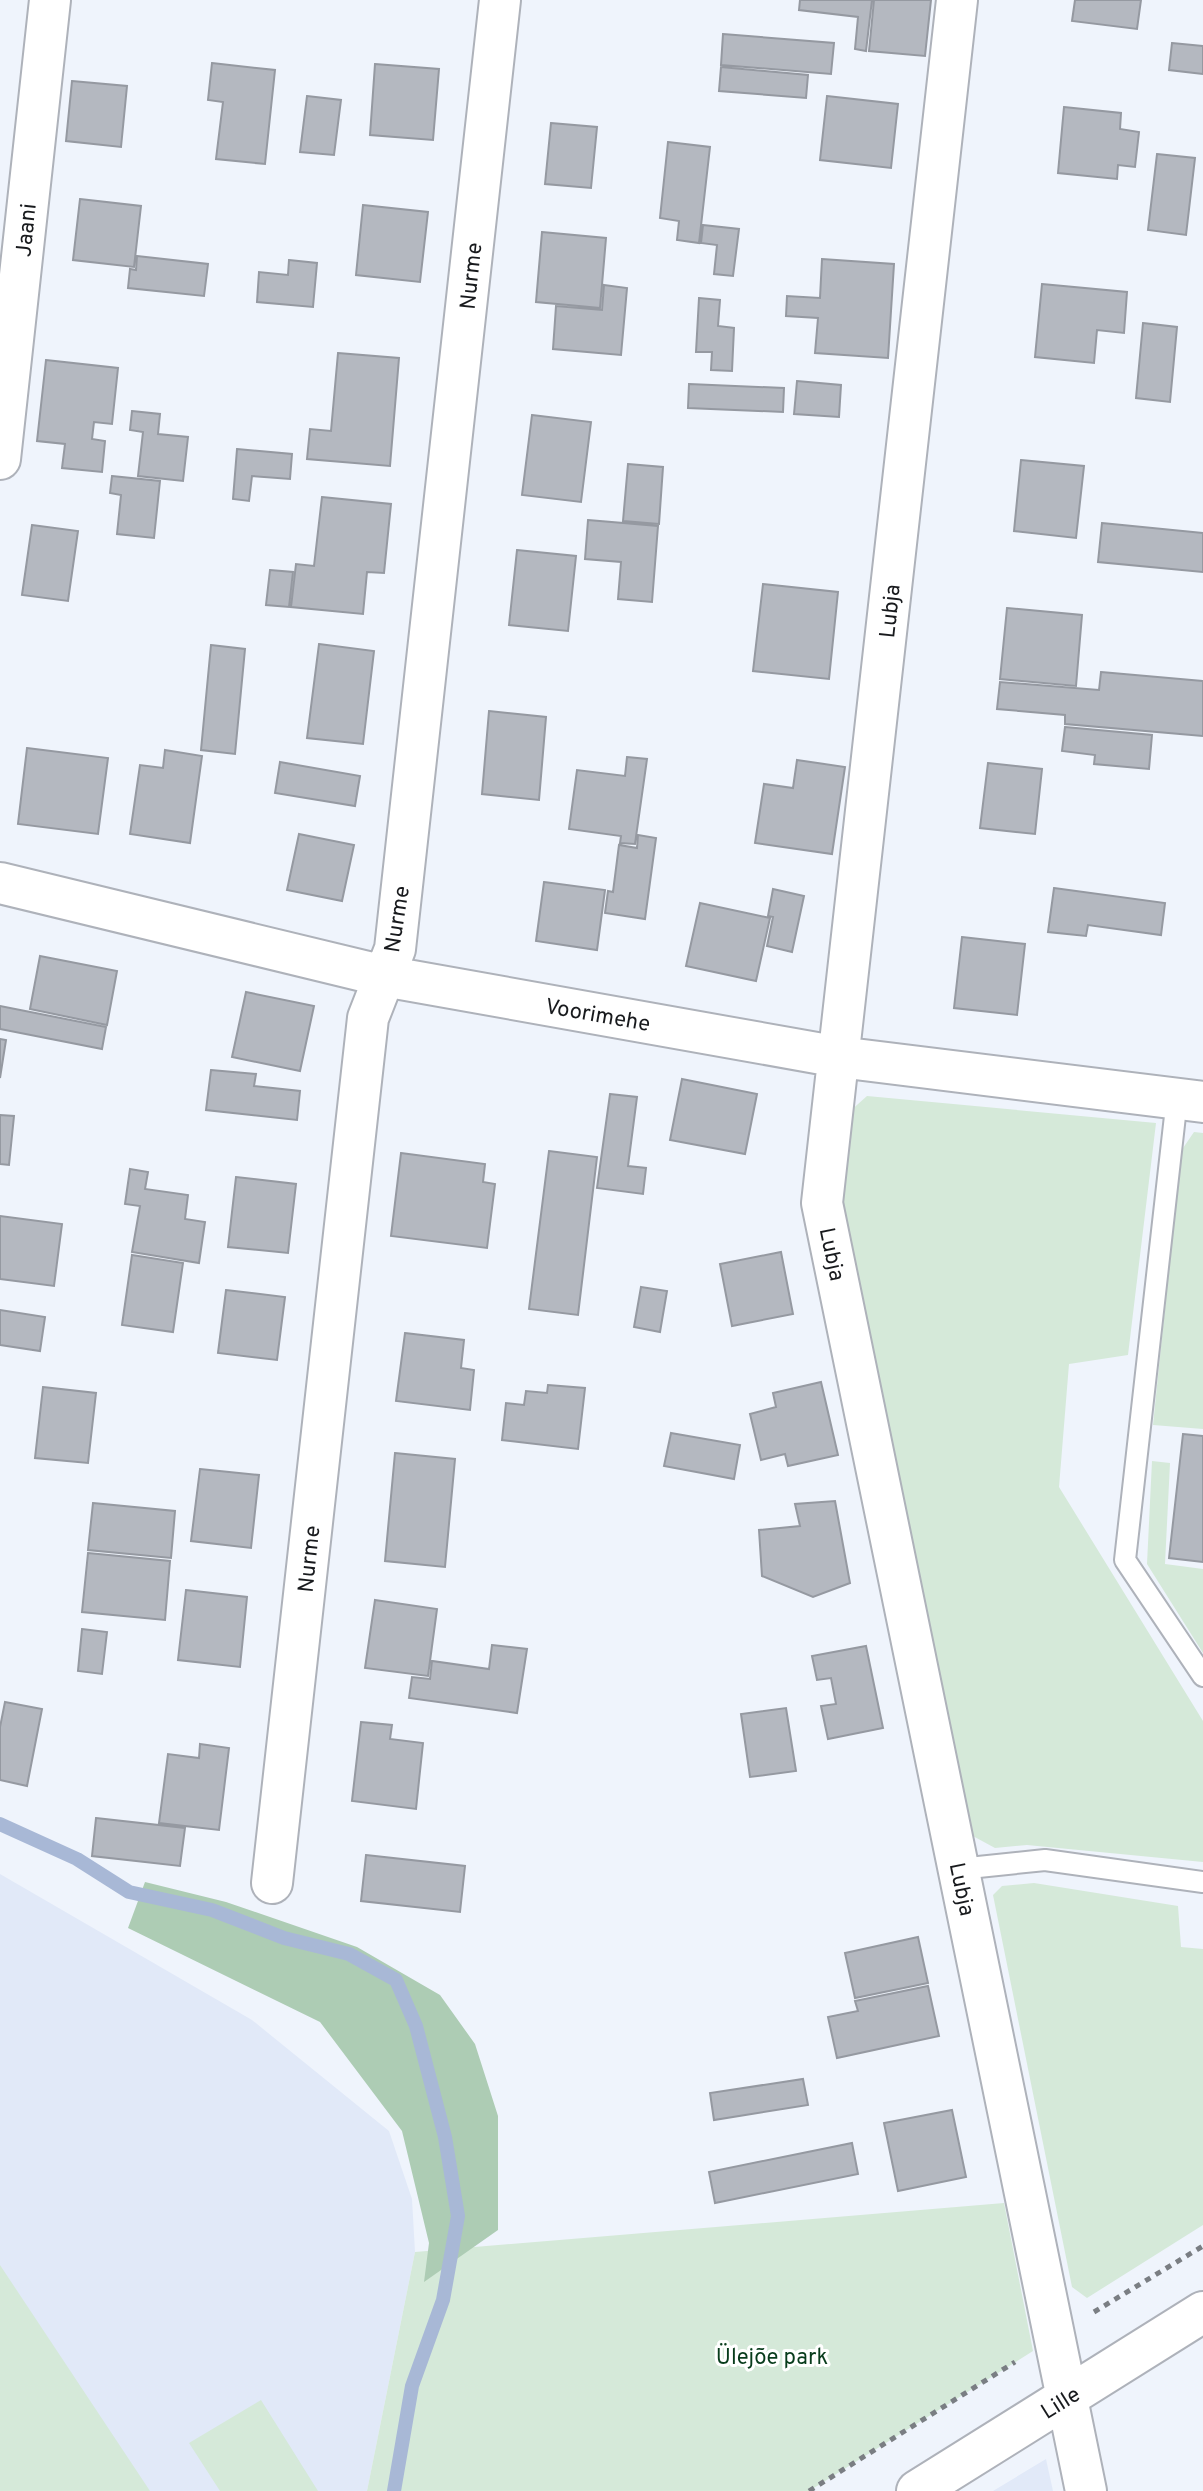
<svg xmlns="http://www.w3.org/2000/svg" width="1203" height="2491" font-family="Overpass,sans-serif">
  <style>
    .built { fill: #e1e9f8 }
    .green { fill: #d5e9d9 }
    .forest { fill: #adccb4 }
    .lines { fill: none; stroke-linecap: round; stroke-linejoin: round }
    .stream { stroke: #a8b8d6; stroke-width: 14 }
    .building { fill: #b4b8c0; stroke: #9599a1; stroke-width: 2 }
    .lane-casing { stroke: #aeb2ba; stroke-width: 24 }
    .street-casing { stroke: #aeb2ba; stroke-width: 44 }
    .path { stroke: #7a7e83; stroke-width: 5; stroke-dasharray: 6 6; stroke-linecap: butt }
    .lane { stroke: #fff; stroke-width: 20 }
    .street { stroke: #fff; stroke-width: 40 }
    .labels { text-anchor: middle; stroke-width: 6; stroke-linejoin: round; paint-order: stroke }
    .street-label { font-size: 22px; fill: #181a1d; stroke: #fff }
    .park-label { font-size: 22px; fill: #083c1c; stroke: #fff }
  </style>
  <rect width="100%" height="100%" fill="#eff4fc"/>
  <path class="built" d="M0 1874 252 2020 389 2131 412 2199 415 2252 367 2491H0Z
    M1046 2459 1053 2491H993Z"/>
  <path class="green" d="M867 1096 1156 1123 1128 1355 1069 1364 1059 1487 1203 1721V1862L1027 1845 995 1848 971 1835 842 1215 848 1113Z
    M1194 1132 1203 1133V1429L1153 1425 1181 1151Z
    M1152 1461 1170 1463 1165 1564 1203 1569V1653L1147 1564Z
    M1034 1883 1178 1906 1181 1947 1203 1949V2225L1087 2298 1072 2287 993 1895 1002 1886Z
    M1004 2203 1033 2351 809 2491H367L415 2252Z
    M0 2265 150 2491H0Z
    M261 2400 318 2491H220L189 2443Z"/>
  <path class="forest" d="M145 1882 226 1902 357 1947 440 1995 475 2044 498 2116V2230L424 2282 429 2243 402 2131 320 2022 128 1928Z"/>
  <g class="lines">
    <path class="stream" d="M0 1824 77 1859 129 1892 212 1910 284 1938 349 1954 396 1980 416 2026 445 2137 458 2216 443 2300 412 2386 394 2491"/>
  </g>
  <path class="building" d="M800 0H872L866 51 855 49 858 17 799 10Z
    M874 0H931L925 56 869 51Z
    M1075 0H1141L1137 29 1072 21Z
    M723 34 834 43 831 74 721 65Z
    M1172 43 1203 46V74L1169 70Z
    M212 63 275 70 265 164 216 159 223 102 208 100Z
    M375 64 439 69 433 140 370 135Z
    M721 67 808 75 806 98 719 91Z
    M72 81 127 86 121 147 66 141Z
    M307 96 341 100 334 155 300 152Z
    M827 96 898 104 891 168 820 160Z
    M1064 107 1121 113 1120 129 1139 132 1135 167 1118 165 1117 179 1058 173Z
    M551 123 597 127 591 188 545 184Z
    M668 142 710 147 699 243 677 240 679 221 660 218Z
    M1157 154 1195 158 1186 235 1148 230Z
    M80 199 141 206 134 267 73 260Z
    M363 205 428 212 420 282 356 275Z
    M703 225 739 229 733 276 714 274 717 245 701 243Z
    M542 232 606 238 600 308 536 302Z
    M137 256 208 264 204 296 128 288 130 269 136 270Z
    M822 259 894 264 888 358 815 353 818 318 786 316 787 296 820 298Z
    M289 260 317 263 313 307 257 302 259 272 288 275Z
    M1042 284 1127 292 1124 333 1097 330 1094 363 1035 357Z
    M604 285 627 288 621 355 553 349 556 306 602 310Z
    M699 298 720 300 718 326 734 328 732 371 711 370 712 352H696Z
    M1143 323 1177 327 1170 402 1136 398Z
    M338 353 399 358 390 466 307 459 310 429 331 431Z
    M46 360 118 368 112 424 94 422 92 439 105 441 102 472 62 468 65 444 37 441Z
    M797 381 841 385 839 417 794 414Z
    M689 384 784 388 783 412 688 408Z
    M132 411 160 414 158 434 188 437 183 481 138 476 143 432 130 430Z
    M532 415 591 422 581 502 522 495Z
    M237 449 292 454 290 479 252 476 249 501 233 499Z
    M1021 460 1084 466 1076 538 1014 531Z
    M628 464 663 467 659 524 623 521Z
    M112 476 160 481 154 538 117 534 121 495 110 493Z
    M322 497 391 504 384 573 367 572 363 614 291 607 296 564 314 566Z
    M588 520 658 526 652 602 618 599 621 562 585 559Z
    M1102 523 1203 533V572L1098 562Z
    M32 525 78 531 68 601 22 595Z
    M517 550 576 556 568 631 509 625Z
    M270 570 293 572 289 607 266 605Z
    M763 584 838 592 829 679 753 671Z
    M1007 608 1082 615 1076 686 1000 679Z
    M319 644 374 651 363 744 307 738Z
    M211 645 245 649 235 754 201 750Z
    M1101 672 1203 681V736L1065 724V715L997 709 1000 682 1099 690Z
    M489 711 546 717 539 800 482 794Z
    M1065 727 1152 735 1149 769 1094 764 1095 755 1062 751Z
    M27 748 108 758 98 834 18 824Z
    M165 750 202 756 190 843 130 834 140 765 163 768Z
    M627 757 647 759 635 844 620 843 621 836 569 829 577 770 625 776Z
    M797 760 845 767 832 854 755 843 764 784 793 788Z
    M280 762 360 776 355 806 275 793Z
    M988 763 1042 769 1035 834 980 828Z
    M299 834 354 845 342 901 287 890Z
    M638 835 656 838 645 919 605 913 608 891 613 892 619 845 637 848Z
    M544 882 605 890 597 950 536 941Z
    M1054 888 1165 903 1161 935 1088 925 1086 936 1048 932Z
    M773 889 804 896 792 952 767 946 773 917 768 916Z
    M700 903 770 918 756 981 686 966Z
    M962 937 1025 944 1017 1015 954 1008Z
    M40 956 117 971 107 1025 30 1009Z
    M246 992 314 1006 300 1071 232 1057Z
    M0 1006 106 1027 102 1049 0 1029Z
    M0 1039 6 1040 0 1078Z
    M211 1070 256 1074 254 1086 300 1091 297 1120 206 1110Z
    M682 1079 757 1094 745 1154 670 1140Z
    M610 1094 637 1097 628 1166 646 1168 643 1194 597 1188Z
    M0 1115 14 1116 9 1165 0 1164Z
    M549 1151 597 1157 578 1315 529 1309Z
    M401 1153 485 1164 483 1182 495 1184 487 1248 391 1236Z
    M130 1169 148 1172 145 1189 188 1195 185 1219 205 1222 199 1263 132 1252 140 1206 125 1204Z
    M236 1177 296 1184 288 1253 228 1247Z
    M0 1216 62 1224 54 1286 0 1279Z
    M781 1252 793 1314 732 1326 720 1264Z
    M132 1255 183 1263 173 1332 122 1325Z
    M641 1287 667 1291 660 1332 634 1327Z
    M226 1290 285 1297 277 1360 218 1353Z
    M0 1310 45 1317 40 1351 0 1345Z
    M405 1333 464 1340 461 1368 474 1370 470 1410 396 1401Z
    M821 1382 838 1455 788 1466 785 1454 761 1460 750 1414 776 1407 773 1393Z
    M548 1385 585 1388 578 1449 502 1440 506 1403 524 1405 526 1391 547 1393Z
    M43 1387 96 1393 88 1463 35 1458Z
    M671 1433 740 1445 734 1479 664 1466Z
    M1183 1434 1203 1436V1562L1169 1558Z
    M395 1453 455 1459 445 1567 385 1561Z
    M200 1469 259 1475 251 1548 191 1541Z
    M835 1501 850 1583 813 1597 762 1576 759 1530 800 1526 795 1504Z
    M93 1503 175 1511 171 1558 88 1550Z
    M88 1553 170 1561 165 1620 82 1612Z
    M186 1590 247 1597 240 1667 178 1660Z
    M375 1600 437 1609 428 1676 365 1668Z
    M82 1629 107 1632 102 1674 78 1671Z
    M492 1645 527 1649 517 1713 409 1698 412 1677 430 1679 432 1661 489 1669Z
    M866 1646 883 1728 828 1739 821 1706 836 1704 831 1678 817 1680 812 1656Z
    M5 1702 42 1709 27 1786 0 1780V1727Z
    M786 1708 796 1771 750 1777 741 1714Z
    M361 1722 392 1725 390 1739 423 1743 416 1809 352 1801Z
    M200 1744 229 1748 219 1830 159 1823 168 1754 199 1758Z
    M96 1818 185 1828 180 1866 92 1856Z
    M366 1855 465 1866 460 1912 361 1901Z
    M918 1937 928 1983 855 1998 845 1953Z
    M928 1986 939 2036 837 2058 828 2017 858 2011 855 2001Z
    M803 2079 808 2105 714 2120 710 2093Z
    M952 2110 966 2177 898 2191 884 2123Z
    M852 2143 858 2174 715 2203 709 2172Z"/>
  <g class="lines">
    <g class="lane-casing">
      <path id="lane" d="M1177 1098 1125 1560 1203 1676
        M959 1869 1045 1860 1203 1882"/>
    </g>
    <g class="street-casing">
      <path id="street" d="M957 0 822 1203 1086 2491
        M0 459 50 0
        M0 883 384 976 839 1057 1203 1102
        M272 1883 368 1018 395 949 500 0
        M917 2491 1203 2312"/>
    </g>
    <path class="path" d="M1094 2312 1203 2246
      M809 2491 1015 2362"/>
    <use href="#lane" class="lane"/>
    <use href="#street" class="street"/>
  </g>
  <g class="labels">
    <g class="street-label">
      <text transform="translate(25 230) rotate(-84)" y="8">Jaani</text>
      <text transform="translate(470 276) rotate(-84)" y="8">Nurme</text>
      <text transform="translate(889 611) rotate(-84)" y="8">Lubja</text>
      <text transform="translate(396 919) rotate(-81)" y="8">Nurme</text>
      <text transform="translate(598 1014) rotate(10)" y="8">Voorimehe</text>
      <text transform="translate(833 1254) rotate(78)" y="8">Lubja</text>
      <text transform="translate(308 1559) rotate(-84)" y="8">Nurme</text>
      <text transform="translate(963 1889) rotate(78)" y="8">Lubja</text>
      <text transform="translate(1060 2402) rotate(-32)" y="8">Lille</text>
    </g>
    <g class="park-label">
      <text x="772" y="2364">Ülejõe park</text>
    </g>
  </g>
</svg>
